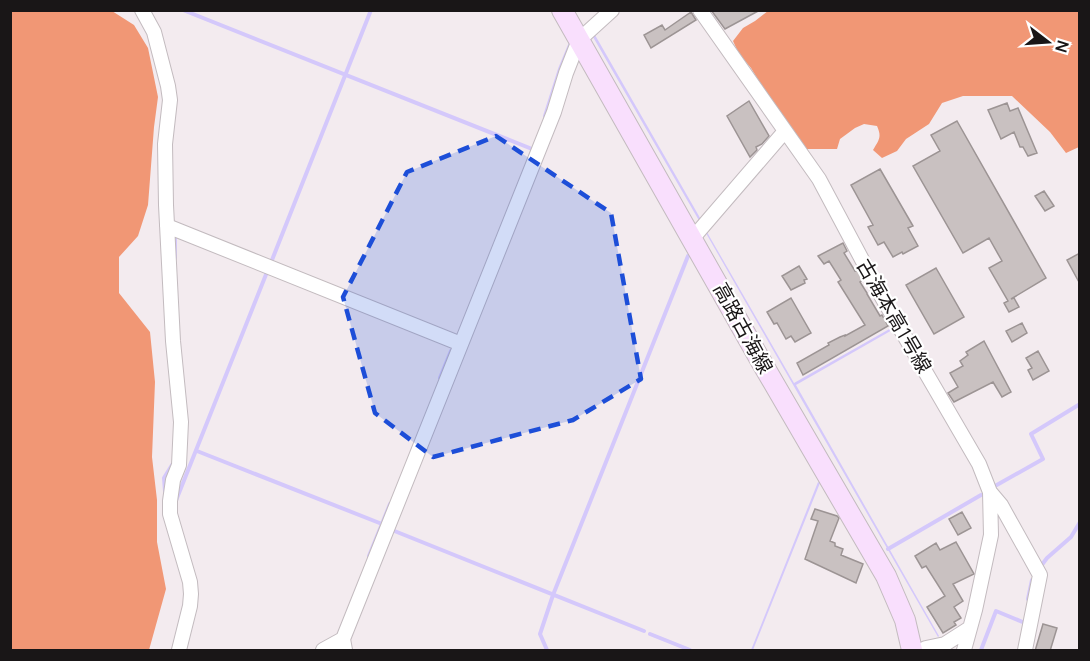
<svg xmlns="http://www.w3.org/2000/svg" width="1090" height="661" font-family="Manrope,'Noto Sans JP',sans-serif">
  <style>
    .forest { fill: #f19775 }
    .water { fill: #d4c8fb }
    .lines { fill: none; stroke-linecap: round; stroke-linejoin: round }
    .stream { stroke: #d4c8fb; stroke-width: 4 }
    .building { fill: #c9c1c1; stroke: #9c9494; stroke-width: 1.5 }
    .minor-casing { stroke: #c3bbbf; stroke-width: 16 }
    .secondary-casing { stroke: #c3bbbf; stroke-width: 22 }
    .minor { stroke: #fff; stroke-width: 14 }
    .secondary { stroke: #f9dffd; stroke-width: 20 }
    .marked { fill: #1d4ed8; fill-opacity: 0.2; stroke: #1d4ed8; stroke-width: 4.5; stroke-dasharray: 12 8; stroke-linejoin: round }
    .labels { text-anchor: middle; stroke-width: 4.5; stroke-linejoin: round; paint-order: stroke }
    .street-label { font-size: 20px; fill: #191617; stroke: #fff }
  </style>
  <rect width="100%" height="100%" fill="#f3ebef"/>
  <path class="forest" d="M10 11H112L134 25 148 48 158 97 154 127 148 205 138 236 119 257V293L150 332 155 382 152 457 157 500V542L166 589 149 650H11Z
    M768 11H1079V147L1066 153 1050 132 1012 96H963L942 103 929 124 906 139 897 151 882 158 873 150C879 140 882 137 877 126L864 124 855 128 840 139 837 149H806L769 98 751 68 739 54 733 41 743 28 755 21Z"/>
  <path class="water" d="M595 35 703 223 701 224 593 37Z
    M704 227 794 383 893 327 894 329 796 385 939 636 938 637 703 228Z
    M818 482 820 483 753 650H751Z"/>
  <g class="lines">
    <path class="stream" d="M183 10 532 149
      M545 116 560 69 570 45
      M175 258V235
      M272 260 371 10
      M440 378 451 351
      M197 451 382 524
      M995 486 1043 459 1031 434 1080 404
      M165 491 164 478 172 465
      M175 503 267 272
      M392 530 644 631
      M888 549 981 495
      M369 556 390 504
      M1041 566 1047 558 1071 537 1080 522
      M1028 599 1032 580
      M650 634 690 650
      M547 650 540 634 553 595 688 256
      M981 650 996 611 1025 623V621"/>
  </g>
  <path class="building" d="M711 10H760L725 29Z
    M691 12 696 20 651 48 644 35 662 25 665 30Z
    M749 101 769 136 762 144 756 147 757 150 750 157 727 116Z
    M1007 103 1010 111 1018 108 1037 153 1028 156 1023 147H1020L1014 132 1001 139 988 110Z
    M957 121 1046 278 1011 299 1014 298 1019 307 1009 312 1004 303 1008 301 989 268 1002 261 989 238 963 253 913 166 940 151 931 135Z
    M880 169 913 226 908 228 918 246 903 254 902 252 893 257 884 242 878 245 868 227 873 225 851 185Z
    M1044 191 1054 206 1045 211 1035 196Z
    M843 243 847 251 844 253 855 271 857 270 863 280 860 282 867 293V294L880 316 882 315 888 326 803 375 797 363 829 345 828 343 840 337 845 335V336L865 325 838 282 841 280 829 261 824 264 818 256Z
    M1080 253V284L1067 260Z
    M799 266 807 279 804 280 805 283 791 290 782 276Z
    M936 268 964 317 934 334 906 285Z
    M791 298 811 333 795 342 791 336 786 339 777 323 774 324 767 312Z
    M1022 323 1027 333 1012 342 1006 331Z
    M984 341 1011 392 1002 397 993 382 954 402 948 393 958 387 950 373 963 366 960 361 968 355 966 352Z
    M1038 351 1049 371 1033 380 1028 370 1032 368 1026 358Z
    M815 509 837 516 839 518 830 541 835 543V546L843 549 841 555 863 564 856 583 805 559 818 521 811 519Z
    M962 512 971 528 958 535 949 519Z
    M956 542 974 574 953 584 963 601 954 607 961 618 954 622 956 625 943 633 927 607 945 596 926 566 922 568 915 556 936 543 940 550Z
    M1043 624 1057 628 1050 651H1035Z"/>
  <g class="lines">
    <g class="minor-casing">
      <path id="minor" d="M142 10 154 32 168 86 170 100 165 144 166 205 173 341 181 422 179 465 173 480 170 501V514L190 582 191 594 190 606 179 650
        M700 10 819 179 883 299 979 464 990 492 991 535 975 610 964 650
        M167 226 461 344
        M692 239 785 131
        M990 492 1001 505 1040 575 1025 650
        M323 650 343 639
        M345 650 343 639 554 112 566 73 579 40 612 10
        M922 650 926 648 945 644 970 628"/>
    </g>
    <g class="secondary-casing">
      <path id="secondary" d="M562 10 762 363 886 576 905 620 912 650"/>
    </g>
    <use href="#minor" class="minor"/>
    <use href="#secondary" class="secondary"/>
  </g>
  <path class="marked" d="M496 136 611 213 641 379 573 420 433 457 375 413 343 297 407 172Z"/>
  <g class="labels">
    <g class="street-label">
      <text transform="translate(894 316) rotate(60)" y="7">古海本高1号線</text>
      <text transform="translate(743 328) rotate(61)" y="7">高路古海線</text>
    </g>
  </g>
  <rect width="1090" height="661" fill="none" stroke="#191617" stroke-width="24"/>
  <g transform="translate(1048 42) rotate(107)" stroke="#ffffff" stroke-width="4.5" paint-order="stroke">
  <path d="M0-4.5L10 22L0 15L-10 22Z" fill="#191617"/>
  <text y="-9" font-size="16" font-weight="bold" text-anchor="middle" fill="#191617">N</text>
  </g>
</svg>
